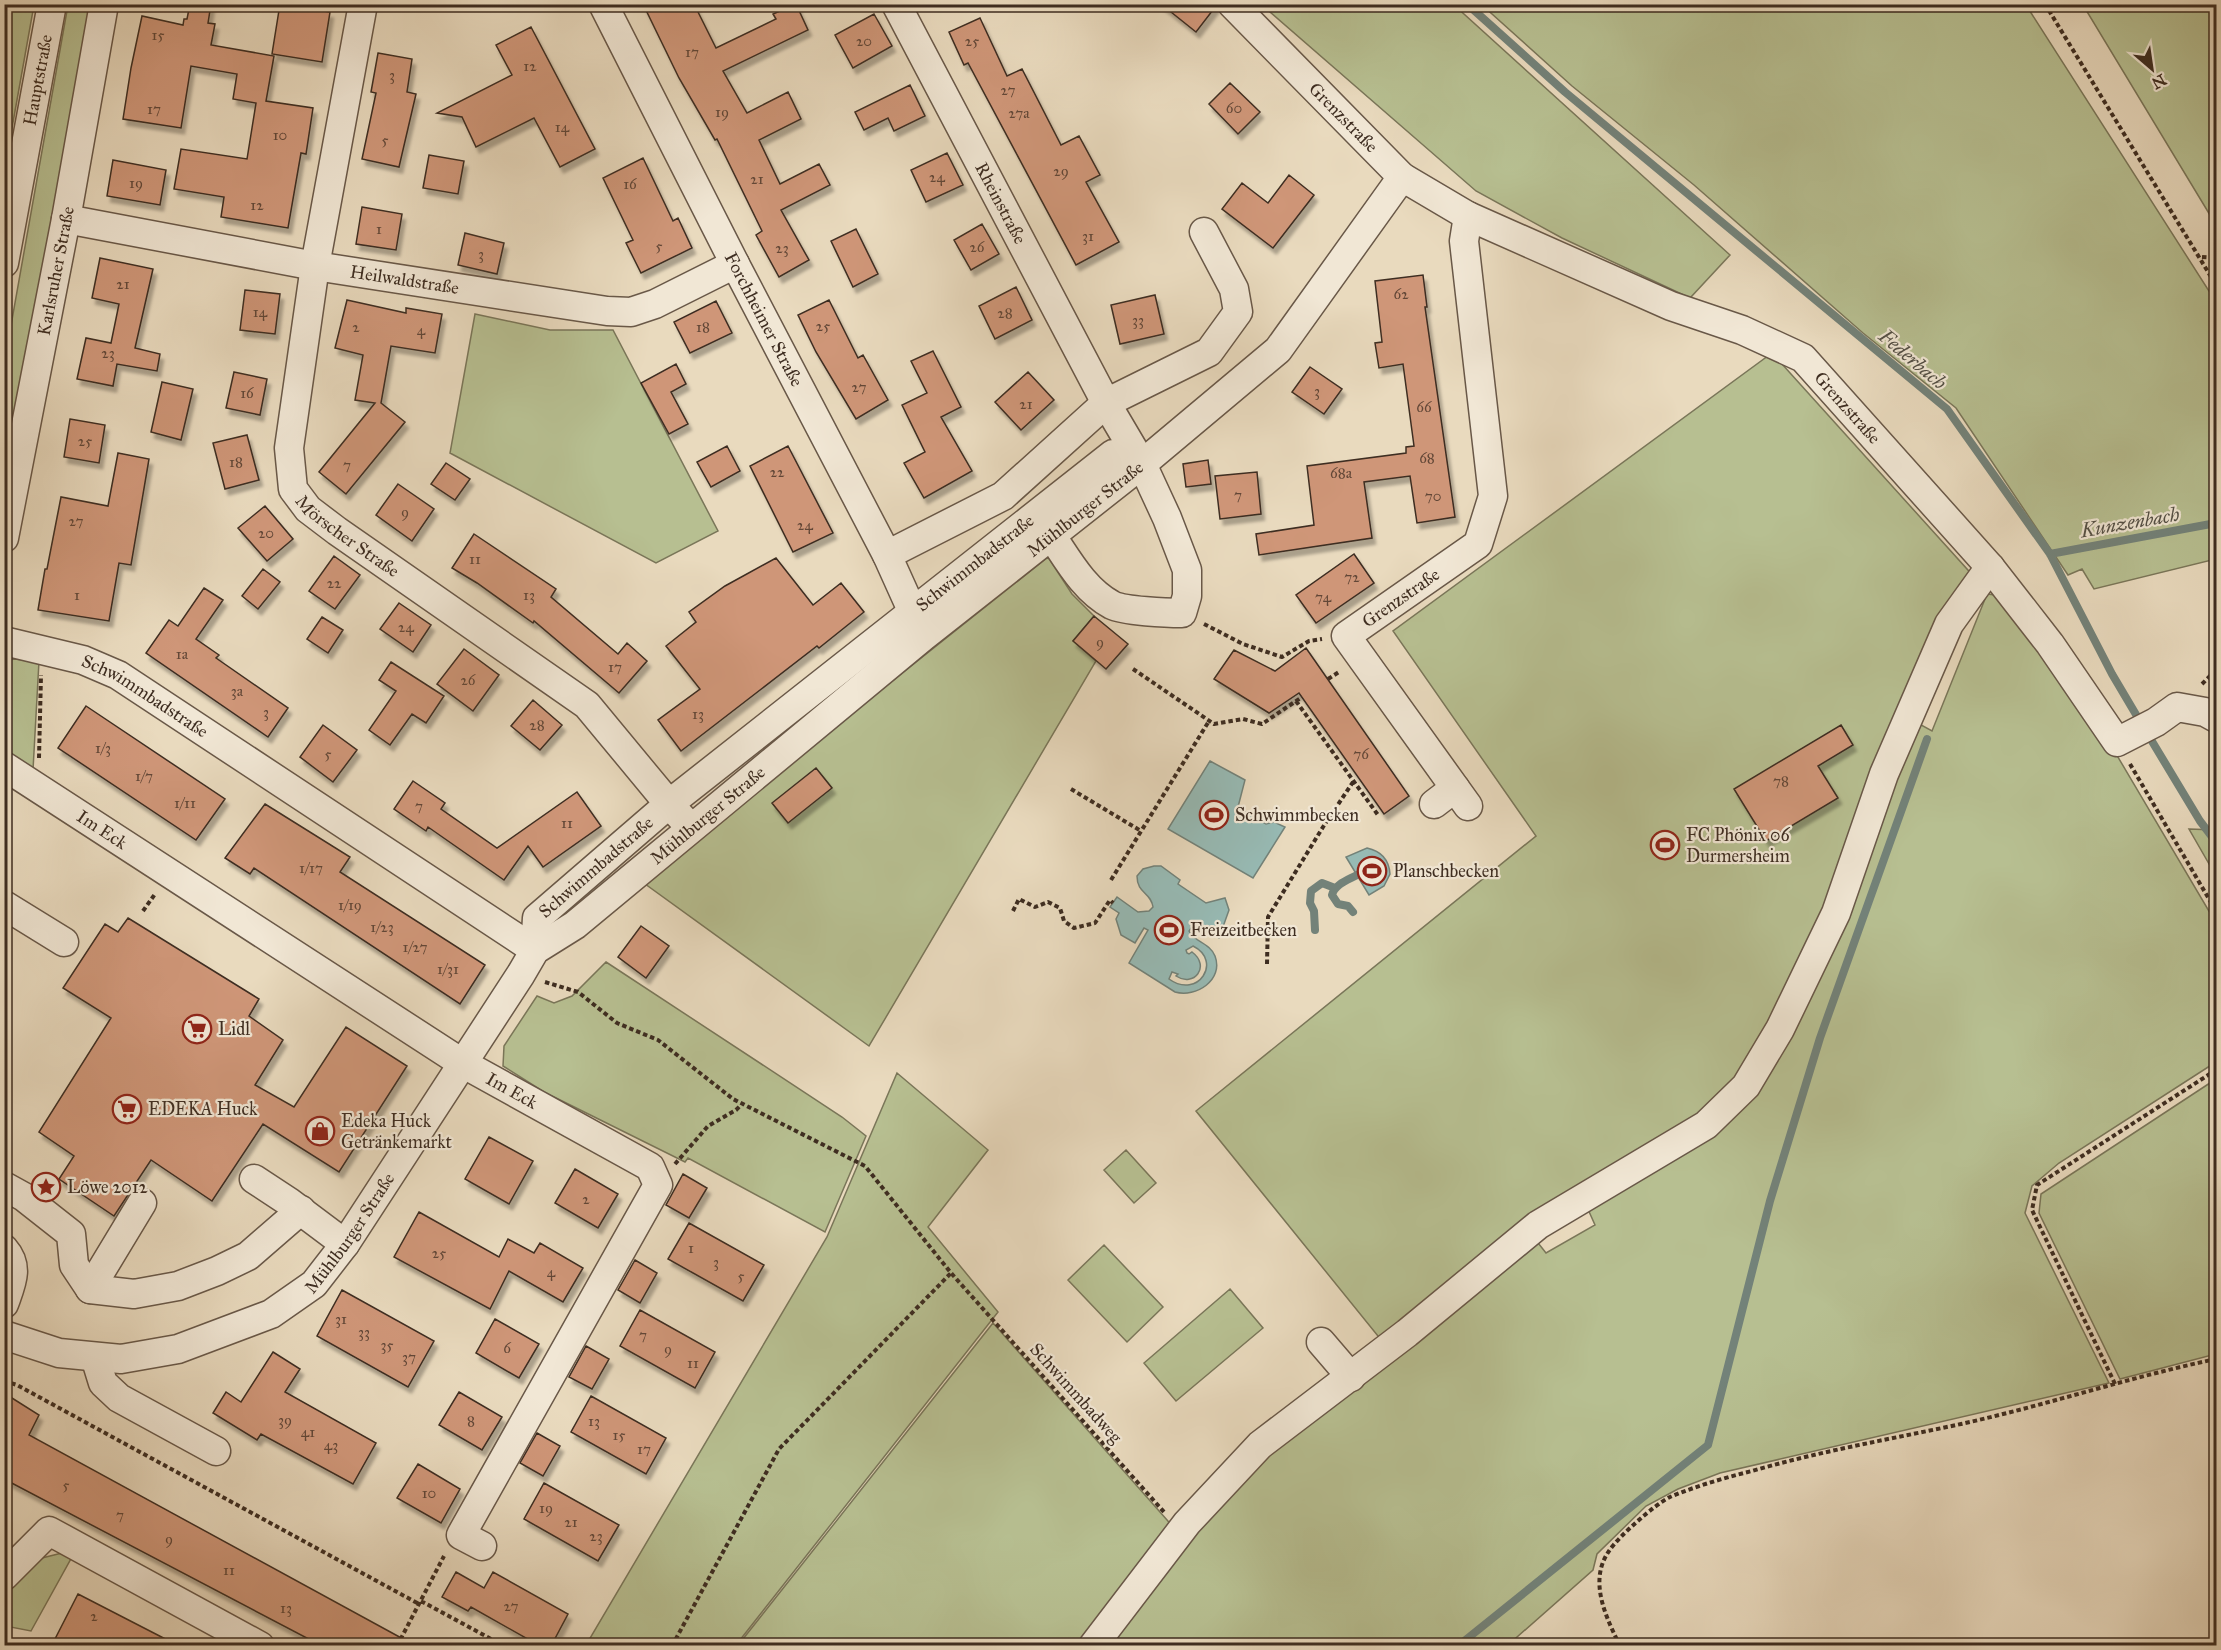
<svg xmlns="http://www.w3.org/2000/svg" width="2221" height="1650" font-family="'IM FELL Great Primer',serif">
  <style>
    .green { fill: #b7bf91; stroke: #7a7659; stroke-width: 1.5 }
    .water { fill: #97bab4; stroke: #738279; stroke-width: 1.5; fill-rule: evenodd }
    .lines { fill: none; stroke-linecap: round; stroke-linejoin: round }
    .stream { stroke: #738279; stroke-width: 8 }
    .building { fill: #cf9678; stroke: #3e2d21; stroke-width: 1.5; filter: url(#shadow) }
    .minor-casing { stroke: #695848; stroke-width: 31 }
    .path { stroke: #3e2d21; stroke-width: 4; stroke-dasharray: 4.5 3; stroke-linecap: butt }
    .minor { stroke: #f1e7d5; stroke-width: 28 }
    .labels { text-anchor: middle; stroke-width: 4.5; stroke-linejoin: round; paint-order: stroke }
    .number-label { font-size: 15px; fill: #624737 }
    .street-label { font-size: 18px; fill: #3e2d21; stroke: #f1e7d5 }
    .poi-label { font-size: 18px; fill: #3e2d21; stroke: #f1e7d5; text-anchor: start }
    .water-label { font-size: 20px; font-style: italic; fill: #545046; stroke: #f1e7d5 }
  </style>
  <defs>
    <filter id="shadow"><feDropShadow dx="3.5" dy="6" stdDeviation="1.5" flood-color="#0004"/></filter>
  </defs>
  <rect width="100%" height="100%" fill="#e9dabe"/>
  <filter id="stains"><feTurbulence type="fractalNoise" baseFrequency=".00333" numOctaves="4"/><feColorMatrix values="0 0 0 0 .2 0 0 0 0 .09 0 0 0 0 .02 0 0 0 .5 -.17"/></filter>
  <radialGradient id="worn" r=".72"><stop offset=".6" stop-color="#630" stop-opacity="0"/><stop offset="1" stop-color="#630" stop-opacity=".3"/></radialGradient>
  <path class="green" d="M10 5H34L5 167 4 34Z
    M68 5H91L5 481V359Z
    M1262 5H1454L1730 255 1690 298 1562 238 1476 191Z
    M1482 5H2026L2216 302V559L2094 589 2082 569 2068 575 1956 408 1863 333 1694 185 1572 86Z
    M2083 5H2216V225Z
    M475 314 550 330H613L718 531 656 563 450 453Z
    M1772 353 1976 579 1811 956 1734 1089 1382 1341 1196 1111 1536 836 1393 631Z
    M1048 557 1072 594 1094 616 1073 641 1096 661 869 1046 641 881Z
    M1987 594 2004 596 2112 747 2216 923V1062L2059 1163 2032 1186 2025 1213 2109 1383 1720 1473 1678 1489 1646 1506 1597 1554 1593 1570 1508 1645 1106 1646 1193 1527 1291 1431 1535 1239 1546 1253 1595 1225 1587 1207 1727 1119 1914 721 1932 731Z
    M13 659 39 661 33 770 5 749 4 663Z
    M2189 829 2216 830V876Z
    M606 962 842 1117 866 1136 825 1232 688 1158 685 1162 544 1092 503 1066 504 1046 537 996 554 1003 572 996Z
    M897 1073 988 1150 928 1227 998 1312 740 1640 746 1645H586L827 1237Z
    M2216 1079V1354L2120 1379 2039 1213 2041 1194Z
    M1126 1150 1156 1183 1134 1203 1104 1170Z
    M1104 1245 1163 1307 1127 1342 1068 1280Z
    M1230 1289 1263 1328 1176 1401 1144 1363Z
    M993 1323 1175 1529 1087 1645 750 1646 743 1639Z
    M66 1552 73 1555 31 1631 5 1626V1594L42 1558Z"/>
  <path class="water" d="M1210 761 1245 780 1238 807 1266 824 1274 822 1285 827 1253 878 1168 829Z
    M1367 848C1381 851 1389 860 1390 874L1384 886 1369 895 1346 857Z
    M1154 866H1161L1180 880 1178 884 1206 903 1225 898 1229 910 1219 938 1194 924 1189 931C1194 942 1210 943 1215 956 1224 980 1196 998 1175 992L1129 963 1148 930 1144 928 1135 943 1121 935 1116 919 1119 913 1110 907 1117 897 1138 912 1149 911 1153 907C1151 892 1137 894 1137 876L1143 869ZM1193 946C1223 961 1198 1000 1169 979L1172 972 1178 974 1176 976C1194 988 1211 966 1192 952L1189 954 1187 953 1186 950Z"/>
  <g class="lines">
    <path class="stream" d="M1467 4 1565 92 1947 409 2050 554 2112 674 2141 723
      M2050 554 2216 523
      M2147 733 2200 821 2216 842
      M1353 912 1348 906 1338 904 1332 895C1335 884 1348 880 1357 875
      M1315 930 1314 911 1310 903 1311 891 1322 883 1335 888
      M1458 1646 1708 1445 1770 1201 1820 1038 1927 739"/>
  </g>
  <path class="building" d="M190 4H211L208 23 215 24 211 45 274 56 266 101 313 108 306 154 301 153 288 228 221 217 224 197 174 189 181 149 247 159 256 103 233 99 237 74 191 66 181 128 123 119 131 68 142 16 183 25 184 19H187Z
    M280 4 330 12 322 62 272 54Z
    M643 4H694L716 48 776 19 773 14 796 4 808 30 723 71 747 113 788 92 801 119 759 140 780 184 819 164 830 185 781 210 809 260 779 277 756 235 762 231 717 139 715 140 679 78Z
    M1161 4H1216V6L1196 32Z
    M874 14 892 46 853 68 835 35Z
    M980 18 1007 76 1022 69 1061 145 1079 136 1100 175 1086 182 1119 242 1076 265 968 63 964 65 949 32Z
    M531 27 595 149 560 167 534 118 476 147 462 117 437 113 512 75 496 45Z
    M378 53 412 59 407 92 416 94 399 167 362 159 376 93 371 92Z
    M1230 83 1260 112 1238 134 1209 104Z
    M910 85 925 116 894 131 888 118 864 130 855 112Z
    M947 153 963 185 926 202 911 170Z
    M429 155 464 161 458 194 423 188Z
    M643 158 673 221 678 218 692 248 641 273 626 243 633 240 603 178Z
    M113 160 166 170 160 205 107 196Z
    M1289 175 1314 195 1273 248 1222 209 1242 183 1268 203Z
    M362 207 402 214 396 250 356 244Z
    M982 224 999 254 971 270 954 240Z
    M856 229 878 274 853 287 831 241Z
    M465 233 504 243 497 274 458 265Z
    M100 258 153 269 135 348 160 354 157 371 117 364 113 386 77 379 86 338 111 343 119 304 92 298Z
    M1423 275 1427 307H1425L1455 517 1417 523 1410 476 1364 482 1372 538 1259 555 1256 534 1314 525 1307 466 1406 453V447L1414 446 1403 364 1379 368 1375 343 1382 342 1375 281Z
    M1016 287 1032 320 995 339 979 306Z
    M245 290 280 294 275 334 240 330Z
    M1155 295 1164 334 1120 344 1111 305Z
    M347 300 406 313V308L442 314 435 353 391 346 381 403 405 422 346 494 319 472 375 403 355 400 363 355 335 348Z
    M829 300 858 358 863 355 888 400 856 419 816 352 798 315Z
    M716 301 732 333 690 353 674 322Z
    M933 351 961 407 941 417 972 471 924 498 904 463 925 452 902 405 927 393 911 361Z
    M676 364 686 384 671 392 688 424 669 434 641 383Z
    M1310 367 1342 389 1324 414 1292 392Z
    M234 372 267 379 260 415 226 408Z
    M1028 372 1054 400 1021 430 995 402Z
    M162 382 193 389 181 440 151 432Z
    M70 419 105 425 99 463 64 457Z
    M247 435 259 480 225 489 213 443Z
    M727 446 740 471 711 487 697 462Z
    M788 446 833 533 793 552 750 466Z
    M118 453 149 459 131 565 119 563 109 621 38 610 45 569H47L61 497 108 506Z
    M1208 460 1211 484 1186 487 1183 464Z
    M446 463 470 479 455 500 431 484Z
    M1257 472 1261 514 1220 519 1215 476Z
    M398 484 434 509 412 541 376 515Z
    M265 506 293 539 267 561 238 528Z
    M474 534 556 589 551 597 618 654 627 643 647 661 619 693 534 621 533 623 477 583 452 568Z
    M1354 554 1374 583 1316 623 1296 595Z
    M334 556 360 575 335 609 309 591Z
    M776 558 813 605 841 583 864 612 819 648 817 646 681 751 658 720 700 689 666 646 696 622 689 612 725 586Z
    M263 569 280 582 258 609 242 596Z
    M204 588 223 600 196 639 219 655 216 658 288 708 268 737 146 653 169 620 178 626Z
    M399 603 431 625 413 652 380 629Z
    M1094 616 1128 644 1106 669 1073 641Z
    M322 617 343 630 328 653 307 639Z
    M1306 648 1409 796 1384 814 1299 693 1269 713 1214 679 1234 650 1275 671Z
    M464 649 499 675 473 711 437 684Z
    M391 662 444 696 426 723 412 714 390 745 369 730 396 691 379 680Z
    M533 700 562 725 540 750 511 726Z
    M86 706 225 799 196 840 58 748Z
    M323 725 357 750 333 782 300 757Z
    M1841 725 1853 745 1818 766 1838 798 1766 841 1734 789Z
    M816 768 832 788 788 823 772 803Z
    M413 781 445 803 441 809 497 848 577 792 601 826 543 867 528 846 504 880 428 827 426 831 394 809Z
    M265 804 350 857 340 872 485 965 460 1004 254 868 250 874 225 858Z
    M128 918 259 999 249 1016 283 1040 255 1085 294 1107 346 1027 407 1066 339 1172 263 1124 212 1201 151 1160 114 1216 59 1179 74 1156 39 1132 111 1018 63 988 105 924 118 932Z
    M641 926 669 946 646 978 618 957Z
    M489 1137 533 1161 509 1204 465 1179Z
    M575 1169 618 1194 598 1228 555 1203Z
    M683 1174 707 1188 689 1218 666 1205Z
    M419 1212 499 1257 508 1239 534 1253 540 1243 583 1268 563 1302 509 1271 490 1309 394 1257Z
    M689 1223 764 1265 743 1301 668 1259Z
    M635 1260 657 1273 640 1303 618 1290Z
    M342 1290 434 1341 408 1387 317 1336Z
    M640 1310 715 1352 695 1388 620 1346Z
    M495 1319 539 1344 519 1378 476 1353Z
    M586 1346 609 1359 592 1389 569 1377Z
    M273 1352 300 1369 285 1392 376 1443 353 1484 261 1434 257 1440 213 1413 226 1392 241 1402Z
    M459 1392 502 1417 482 1450 439 1425Z
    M4 1393 39 1415 29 1435 416 1646H322L4 1479Z
    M591 1396 666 1438 646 1474 571 1432Z
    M537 1433 560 1446 543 1476 520 1463Z
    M418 1464 460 1489 441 1523 397 1498Z
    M544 1483 619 1525 598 1561 524 1519Z
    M456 1572 484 1588 493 1572 568 1614 551 1646H540L471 1607 468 1611 442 1597Z
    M78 1594 179 1646H67L55 1639Z"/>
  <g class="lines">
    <g class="minor-casing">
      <g id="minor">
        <path id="s1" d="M363 4 315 266 289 448 293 489 308 509 337 531 587 705 669 804 691 828"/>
        <path id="s2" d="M603 4 735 264 887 555 919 626"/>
        <path id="s3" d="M896 4 1106 403 1142 464 1167 518 1187 570V596L1182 613C1167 613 1124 611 1112 605 1084 590 1068 560 1051 535"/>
        <path id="s4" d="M1232 4 1402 177 1468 216 1671 306 1742 330 1803 358 1990 567 2050 644 2117 742 2156 722 2177 707 2205 712 2216 718"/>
        <path id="s5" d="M66 219 315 266 607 311 631 312 655 304 735 264"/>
        <path id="s6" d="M4 263 52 4"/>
        <path id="s7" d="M4 538 66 219 104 4"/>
        <path d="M887 555 1003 496 1106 403 1209 352 1238 312 1234 289 1204 232"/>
        <path id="s8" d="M4 641 83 660 118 675 535 950"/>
        <path id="s9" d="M4 766 462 1063 650 1167 658 1185 461 1535 482 1546"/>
        <path d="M1434 804 1455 788"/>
        <path id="s10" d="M1468 806 1346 636 1478 544 1493 496 1464 241 1468 216"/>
        <path d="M4 905 64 942"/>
        <path id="s11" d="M535 950 537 918 669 804 1113 454 1142 464"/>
        <path d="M254 1179 289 1202 345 1244"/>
        <path d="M4 1186 24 1197 71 1234 74 1265 90 1289 134 1294 178 1286 217 1271 248 1256 301 1210"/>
        <path d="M4 1249C20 1267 11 1284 4 1304"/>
        <path d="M90 1289 142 1203"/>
        <path id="s12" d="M4 1335 59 1353 121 1359 178 1349 271 1314 314 1284 345 1244 521 974 535 950 575 925 924 636 1142 464 1278 350 1402 177"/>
        <path d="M1321 1342 1351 1377"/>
        <path d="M95 1357 103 1383 119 1398 216 1451"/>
        <path d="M4 1576 49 1531 260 1646"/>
        <path d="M1093 1646 1187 1523 1260 1445 1407 1333 1538 1225 1706 1125 1746 1086 1780 1029 1836 913 1884 774 1949 624 1990 567"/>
      </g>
    </g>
    <path class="path" d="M2045 4 2216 285
      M2202 257 2216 258
      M1204 624 1243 644 1282 657 1309 641 1322 639
      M1133 669 1214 724 1243 719 1262 724 1302 697
      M1328 679 1339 672
      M2202 684 2216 670
      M1296 701 1378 815
      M39 758 41 675
      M2130 764 2216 911
      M1071 789 1141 831
      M1111 880 1209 721
      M143 911 155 894
      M1013 911 1019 899 1035 907 1048 902 1060 908 1064 921 1074 928 1095 923 1110 900 1113 903
      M1267 964 1268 917 1323 827 1353 782
      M545 982 578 992 617 1023 658 1040 733 1099 865 1166 951 1273 1164 1512
      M675 1164 708 1126 736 1110 743 1103
      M4 1381 17 1385 419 1604
      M2115 1384 2032 1210 2037 1185 2216 1070
      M421 1601 504 1646
      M397 1646 444 1556
      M672 1646 779 1449 951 1273
      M1620 1646C1606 1617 1588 1581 1609 1551 1618 1537 1654 1505 1670 1497 1696 1486 1724 1478 1752 1471 1821 1451 1891 1439 1961 1424 2047 1405 2130 1377 2216 1359"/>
    <use href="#minor" class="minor"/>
  </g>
  <defs>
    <g id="stadium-ring" transform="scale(1.5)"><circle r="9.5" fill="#f1e7d5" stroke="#8f2418" stroke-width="1.5"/><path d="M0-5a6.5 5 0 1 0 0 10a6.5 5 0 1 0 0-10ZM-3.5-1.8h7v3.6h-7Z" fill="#8f2418"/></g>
    <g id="supermarket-ring" transform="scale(1.5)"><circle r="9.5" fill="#f1e7d5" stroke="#8f2418" stroke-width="1.5"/><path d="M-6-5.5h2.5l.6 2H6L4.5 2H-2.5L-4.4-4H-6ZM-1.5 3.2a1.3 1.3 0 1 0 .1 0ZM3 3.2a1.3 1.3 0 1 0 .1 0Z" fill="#8f2418"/></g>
    <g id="shop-ring" transform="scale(1.5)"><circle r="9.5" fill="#f1e7d5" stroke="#8f2418" stroke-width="1.5"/><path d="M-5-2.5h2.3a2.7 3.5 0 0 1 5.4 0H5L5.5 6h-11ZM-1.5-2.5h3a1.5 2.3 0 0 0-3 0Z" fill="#8f2418"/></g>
    <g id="sight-ring" transform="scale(1.5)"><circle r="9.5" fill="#f1e7d5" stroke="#8f2418" stroke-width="1.5"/><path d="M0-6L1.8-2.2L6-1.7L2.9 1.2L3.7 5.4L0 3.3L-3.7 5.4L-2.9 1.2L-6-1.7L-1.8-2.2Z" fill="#8f2418"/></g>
  </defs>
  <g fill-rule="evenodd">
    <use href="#stadium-ring" x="1214" y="815"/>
    <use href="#stadium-ring" x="1665" y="845"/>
    <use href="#stadium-ring" x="1372" y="871"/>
    <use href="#stadium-ring" x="1169" y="930"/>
    <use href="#supermarket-ring" x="197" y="1029"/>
    <use href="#supermarket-ring" x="127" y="1109"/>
    <use href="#shop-ring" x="320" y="1131"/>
    <use href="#sight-ring" x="46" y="1187"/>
  </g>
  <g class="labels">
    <g class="number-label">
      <text x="158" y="40">15</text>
      <text x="864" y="46">20</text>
      <text x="972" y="46">25</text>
      <text x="692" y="57">17</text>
      <text x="530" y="71">12</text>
      <text x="392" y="80">3</text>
      <text x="1008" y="95">27</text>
      <text x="1234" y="113">60</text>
      <text x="154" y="114">17</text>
      <text x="722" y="117">19</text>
      <text x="1019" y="118">27a</text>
      <text x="562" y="132">14</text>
      <text x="280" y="140">10</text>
      <text x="385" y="145">5</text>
      <text x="1061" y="176">29</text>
      <text x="937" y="182">24</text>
      <text x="757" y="184">21</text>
      <text x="136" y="188">19</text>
      <text x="630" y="189">16</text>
      <text x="257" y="210">12</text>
      <text x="379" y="234">1</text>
      <text x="1088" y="241">31</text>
      <text x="659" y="251">5</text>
      <text x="977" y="252">26</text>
      <text x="782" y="253">23</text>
      <text x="481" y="259">3</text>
      <text x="123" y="289">21</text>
      <text x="1401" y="299">62</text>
      <text x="260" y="317">14</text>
      <text x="1005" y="318">28</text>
      <text x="1138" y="325">33</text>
      <text x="823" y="331">25</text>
      <text x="356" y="332">2</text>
      <text x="703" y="332">18</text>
      <text x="421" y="335">4</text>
      <text x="108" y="358">23</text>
      <text x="859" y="392">27</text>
      <text x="1317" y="396">3</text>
      <text x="247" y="398">16</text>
      <text x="1026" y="409">21</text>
      <text x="1424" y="412">66</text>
      <text x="85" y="446">25</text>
      <text x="1427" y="463">68</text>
      <text x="236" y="467">18</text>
      <text x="347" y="470">7</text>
      <text x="777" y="477">22</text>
      <text x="1341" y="478">68a</text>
      <text x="1238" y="500">7</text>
      <text x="1433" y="501">70</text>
      <text x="405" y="517">9</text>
      <text x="76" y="526">27</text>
      <text x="805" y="530">24</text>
      <text x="266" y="538">20</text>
      <text x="475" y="564">11</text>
      <text x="1352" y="582">72</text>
      <text x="334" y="588">22</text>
      <text x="77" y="600">1</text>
      <text x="529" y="600">13</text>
      <text x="1323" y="602">74</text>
      <text x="406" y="632">24</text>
      <text x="1100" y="647">9</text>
      <text x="182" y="659">1a</text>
      <text x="615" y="672">17</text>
      <text x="468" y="685">26</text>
      <text x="237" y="696">3a</text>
      <text x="266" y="717">3</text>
      <text x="698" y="719">13</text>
      <text x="537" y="730">28</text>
      <text x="103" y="753">1/3</text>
      <text x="328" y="759">5</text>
      <text x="1361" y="759">76</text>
      <text x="144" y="781">1/7</text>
      <text x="1781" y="786">78</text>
      <text x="185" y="808">1/11</text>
      <text x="419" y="811">7</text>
      <text x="567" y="828">11</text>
      <text x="311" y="873">1/17</text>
      <text x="350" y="910">1/19</text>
      <text x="382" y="932">1/23</text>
      <text x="415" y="952">1/27</text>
      <text x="448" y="974">1/31</text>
      <text x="586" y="1204">2</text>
      <text x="691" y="1253">1</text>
      <text x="439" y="1258">25</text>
      <text x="716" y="1267">3</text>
      <text x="551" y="1277">4</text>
      <text x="741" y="1281">5</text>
      <text x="341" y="1324">31</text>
      <text x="364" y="1337">33</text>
      <text x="643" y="1340">7</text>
      <text x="387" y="1350">35</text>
      <text x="507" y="1353">6</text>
      <text x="668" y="1354">9</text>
      <text x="409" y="1362">37</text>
      <text x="693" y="1368">11</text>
      <text x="285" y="1425">39</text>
      <text x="471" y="1426">8</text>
      <text x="594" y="1426">13</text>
      <text x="308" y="1437">41</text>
      <text x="619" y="1440">15</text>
      <text x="331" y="1450">43</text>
      <text x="644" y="1454">17</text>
      <text x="66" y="1490">5</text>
      <text x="429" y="1498">10</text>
      <text x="546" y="1513">19</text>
      <text x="120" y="1520">7</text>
      <text x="571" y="1527">21</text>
      <text x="596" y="1541">23</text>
      <text x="169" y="1544">9</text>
      <text x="229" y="1575">11</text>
      <text x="511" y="1611">27</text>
      <text x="286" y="1613">13</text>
      <text x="94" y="1621">2</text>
    </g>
    <g class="street-label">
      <text dy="6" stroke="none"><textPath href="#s6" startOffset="186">Hauptstraße</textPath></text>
      <text dy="6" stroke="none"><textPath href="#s4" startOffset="159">Grenzstraße</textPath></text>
      <text dy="6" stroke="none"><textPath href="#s3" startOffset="225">Rheinstraße</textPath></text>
      <text dy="6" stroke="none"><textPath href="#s7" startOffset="272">Karlsruher Straße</textPath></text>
      <text dy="6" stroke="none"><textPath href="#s5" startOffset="344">Heilwaldstraße</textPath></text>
      <text dy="6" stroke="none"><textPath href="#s2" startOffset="354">Forchheimer Straße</textPath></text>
      <text dy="6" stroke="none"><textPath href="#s4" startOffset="750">Grenzstraße</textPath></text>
      <text dy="6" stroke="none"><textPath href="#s12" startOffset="1436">Mühlburger Straße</textPath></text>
      <text dy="6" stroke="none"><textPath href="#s1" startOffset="564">Mörscher Straße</textPath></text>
      <text dy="6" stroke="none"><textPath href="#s11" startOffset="596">Schwimmbadstraße</textPath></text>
      <text dy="6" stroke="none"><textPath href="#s10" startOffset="276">Grenzstraße</textPath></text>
      <text dy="6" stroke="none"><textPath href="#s8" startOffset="153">Schwimmbadstraße</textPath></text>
      <text dy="6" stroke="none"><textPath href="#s12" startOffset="950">Mühlburger Straße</textPath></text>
      <text dy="6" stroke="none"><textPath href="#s9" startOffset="117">Im Eck</textPath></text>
      <text dy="6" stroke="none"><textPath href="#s11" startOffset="110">Schwimmbadstraße</textPath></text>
      <text dy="6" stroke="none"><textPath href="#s9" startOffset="603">Im Eck</textPath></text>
      <text dy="6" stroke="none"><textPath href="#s12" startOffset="392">Mühlburger Straße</textPath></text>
      <text transform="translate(1076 1393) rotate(48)" y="6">Schwimmbadweg</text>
    </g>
    <g class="poi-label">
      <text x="1235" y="821">Schwimmbecken</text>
      <text x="1686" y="841">FC Phönix 06<tspan x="1686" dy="21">Durmersheim</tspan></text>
      <text x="1393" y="877">Planschbecken</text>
      <text x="1190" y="936">Freizeitbecken</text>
      <text x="218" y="1035">Lidl</text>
      <text x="148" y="1115">EDEKA Huck</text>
      <text x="341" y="1127">Edeka Huck<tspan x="341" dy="21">Getränkemarkt</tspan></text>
      <text x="67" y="1193">Löwe 2012</text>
    </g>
    <g class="water-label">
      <text transform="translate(1913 359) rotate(40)" y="7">Federbach</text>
      <text transform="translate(2130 522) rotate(-10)" y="7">Kunzenbach</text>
    </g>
  </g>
  <rect width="2221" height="1650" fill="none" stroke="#e9dabe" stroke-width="24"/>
  <rect x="6" y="6" width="2209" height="1638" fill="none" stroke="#3e2d21" stroke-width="3"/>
  <rect x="12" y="12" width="2197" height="1626" fill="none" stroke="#3e2d21" stroke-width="1.5"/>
  <g transform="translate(2152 69) rotate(151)" stroke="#f1e7d5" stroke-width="4.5" paint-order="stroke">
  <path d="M0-4.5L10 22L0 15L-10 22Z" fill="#3e2d21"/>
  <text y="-9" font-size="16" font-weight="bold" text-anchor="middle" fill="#3e2d21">N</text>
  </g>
  <rect width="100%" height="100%" filter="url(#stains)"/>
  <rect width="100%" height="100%" fill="url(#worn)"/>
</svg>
